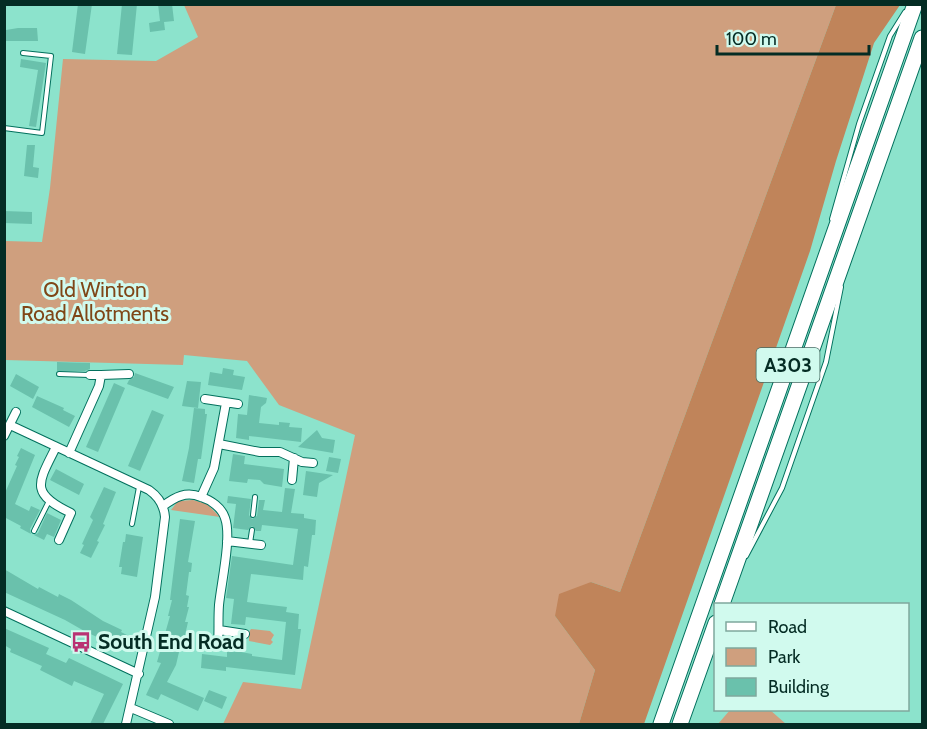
<svg xmlns="http://www.w3.org/2000/svg" width="927" height="729" font-family="Cabin,sans-serif">
  <style>
    .green { fill: #cf9f7e }
    .forest { fill: #c0845a }
    .building { fill: #6ac1ac }
    .lines { fill: none; stroke-linecap: round; stroke-linejoin: round }
    .lane-casing { stroke: #02705d; stroke-width: 6 }
    .street-casing { stroke: #02705d; stroke-width: 10 }
    .highway-casing { stroke: #02705d; stroke-width: 17 }
    .lane { stroke: #fff; stroke-width: 4 }
    .street { stroke: #fff; stroke-width: 8 }
    .highway { stroke: #fff; stroke-width: 15 }
    .labels { text-anchor: middle; stroke-width: 6; stroke-linejoin: round; paint-order: stroke }
    .shield { fill: #d1faee; stroke: #426a61; stroke-width: 1.5 }
    .shield-label { font-size: 20px; font-weight: bold; fill: #042c24 }
    .park-label { font-size: 21px; fill: #7f4617; stroke: #d1faee }
    .poi-label { font-size: 21px; font-weight: bold; fill: #042c24; stroke: #d1faee; text-anchor: start }
  </style>
  <rect width="100%" height="100%" fill="#8ce3cc"/>
  <path class="green" d="M184 5H836L620 592 591 582 555 616 595 670 579 724H223L243 682 301 689 355 435 279 405 247 361 184 355 183 365 5 360V241L42 242 50 188 63 59 156 61 198 37Z
    M193 500 207 504 220 517 171 510 178 501Z
    M251 629 270 631 274 635 271 640 273 642 270 645 249 641V632Z
    M730 710H770L786 724H718Z"/>
  <path class="forest" d="M836 5H900L874 43 836 161 810 251 644 724H579L595 670 555 616 559 594 591 582 620 592Z"/>
  <path class="building" d="M78 4H92L85 54 72 52Z
    M122 4H137L132 55 117 54Z
    M158 4H172L174 21 164 22 165 30 150 32 149 23 160 21Z
    M18 28H37L38 41H6V30Z
    M21 59 46 63 36 127 29 126 38 70 20 67Z
    M27 145H35L33 167 39 168 38 178 24 176Z
    M4 211 32 212V224L4 223Z
    M57 362 90 363V369L85 371H57Z
    M223 368 234 370 233 375 245 377 242 390 208 385 210 372 222 374Z
    M135 373 174 387 168 399 127 384 129 380 134 377Z
    M16 374 39 387 33 399 10 386Z
    M187 381 201 382 198 408 182 406Z
    M114 383 125 388 98 452 86 447Z
    M249 395 267 398 266 403 261 407 259 423 279 425V422L290 423 289 427 302 428 301 442 249 436V440L236 438 238 414 247 415Z
    M37 396 64 408 63 410 75 416 69 427 32 407Z
    M194 408 205 409V414H207L201 459H198L194 483 182 481 189 448Z
    M152 410 164 415 140 471 128 466Z
    M317 430 322 438 335 440 333 453 298 447Z
    M21 448 35 455 15 504 29 511 31 506 40 510 30 529 31 534 20 528 21 526 4 517V495L17 466 15 465 19 457 17 456Z
    M233 454 245 456 244 464 284 469 282 487 264 484 260 480 248 479 247 483 229 481Z
    M329 457 341 459 338 473 326 471Z
    M56 469 84 484 79 495 50 480Z
    M306 471 333 475 319 483 317 497 303 495Z
    M104 487 116 492 103 524 105 525 97 541 99 542 91 558 80 553 84 545 82 544 93 520 90 517Z
    M285 488 295 489 291 513 304 514V518L316 520 315 535H312L308 567 304 566 303 580 251 574 247 602 287 607 286 612 299 614 298 629H301L295 675 226 667V671L201 668 202 654 227 657V652H241L252 654V656L282 660 286 622 246 617 245 625 231 624 234 599 226 598 232 556 293 565 298 529 262 525 261 531H256L252 526 248 530 233 528 236 504 227 503 228 496 251 499 249 515 252 519 257 516 259 500H265L263 510 282 512Z
    M47 513 61 520 54 537 47 534 44 540 34 535 38 533Z
    M180 519 195 521 188 562 192 563 191 572H189L186 595 189 596 187 607H189L185 622H188L185 635H183L176 665 167 682 204 698 198 711 161 694 158 700 146 695 161 663 157 662 170 616H168L172 600H170Z
    M126 534 143 537 137 577 121 574 122 567H119L123 542H125Z
    M4 569 38 589 39 587 58 597 59 594 71 600 103 621 122 630 121 632 133 638 129 647 126 645 125 648 120 645 119 647 86 632 65 620 4 592Z
    M4 628 49 648 46 654 66 663 69 658 123 684 103 724H90L104 694 74 681 72 686 40 670 42 666 10 652 11 649 4 645Z
    M209 690 227 697 222 709 204 701Z"/>
  <g class="lines">
    <g class="lane-casing">
      <path id="lane" d="M23 53 51 56 42 133
        M4 128 42 133
        M832 219 859 124 890 36 905 12
        M59 374 89 375
        M253 515 255 497
        M132 524 139 487
        M34 531 49 501
        M250 543 252 530
        M746 556 782 488 826 362 841 287"/>
    </g>
    <g class="street-casing">
      <path id="street" d="M90 375H101
        M205 399 238 404
        M10 425 149 490C159 497 164 505 165 517L155 597 126 724
        M4 436 16 412
        M219 444 260 452H280L302 462 313 463
        M56 447C38 483 29 493 71 513L59 540
        M69 453 99 386 101 375 129 374
        M292 480 294 458
        M201 497 214 468 226 403
        M163 506C175 497 186 491 201 497 211 500 222 508 225 518 232 537 221 584 219 605 218 618 219 630 218 643
        M227 541 261 545
        M4 611 139 674
        M219 630 245 634
        M131 708 169 724"/>
    </g>
    <g class="highway-casing">
      <path id="highway" d="M722 604 922 38
        M661 724 915 4
        M680 724 716 623"/>
    </g>
    <use href="#lane" class="lane"/>
    <use href="#street" class="street"/>
    <use href="#highway" class="highway"/>
  </g>
  <defs>
    <g id="bus-bare" transform="scale(1.62)"><path d="M-5-6H5V4H4V6H2V4H-2V6H-4V4H-5ZM-3.5-4V0h7V-4ZM-3.5 1.2v1.5H-2V1.2ZM2 1.2v1.5H3.5V1.2Z" fill="#b93273" stroke="#d1faee" stroke-width="2.5" paint-order="stroke"/></g>
  </defs>
  <g fill-rule="evenodd">
    <use href="#bus-bare" x="81" y="642"/>
  </g>
  <g class="labels">
    <rect class="shield" x="756.5" y="348" width="63" height="34" rx="4.5"/>
    <g class="shield-label">
      <text x="788" y="372">A303</text>
    </g>
    <g class="park-label">
      <text x="95" y="297">Old Winton<tspan x="95" dy="24">Road Allotments</tspan></text>
    </g>
    <g class="poi-label">
      <text x="98" y="649">South End Road</text>
    </g>
  </g>
  <rect width="927" height="729" fill="none" stroke="#042c24" stroke-width="12"/>
  <rect x="714" y="603" width="195" height="108" fill="#d1faee" stroke="#7fa89d" stroke-width="1.5"/>
  <rect x="726" y="622" width="30" height="9" fill="#ffffff" stroke="#7fa89d" stroke-width="1.5"/>
  <text x="768" y="633" font-size="18" fill="#042c24">Road</text>
  <rect x="726" y="648" width="30" height="18" fill="#cf9f7e" stroke="#7fa89d" stroke-width="1.5"/>
  <text x="768" y="663" font-size="18" fill="#042c24">Park</text>
  <rect x="726" y="678" width="30" height="18" fill="#6ac1ac" stroke="#7fa89d" stroke-width="1.5"/>
  <text x="768" y="693" font-size="18" fill="#042c24">Building</text>
  <path d="M717 45v9h152v-9" fill="none" stroke="#042c24" stroke-width="3"/>
  <text x="726" y="45" font-size="18" fill="#042c24" stroke="#d1faee" stroke-width="4.5" paint-order="stroke">100 m</text>
</svg>
